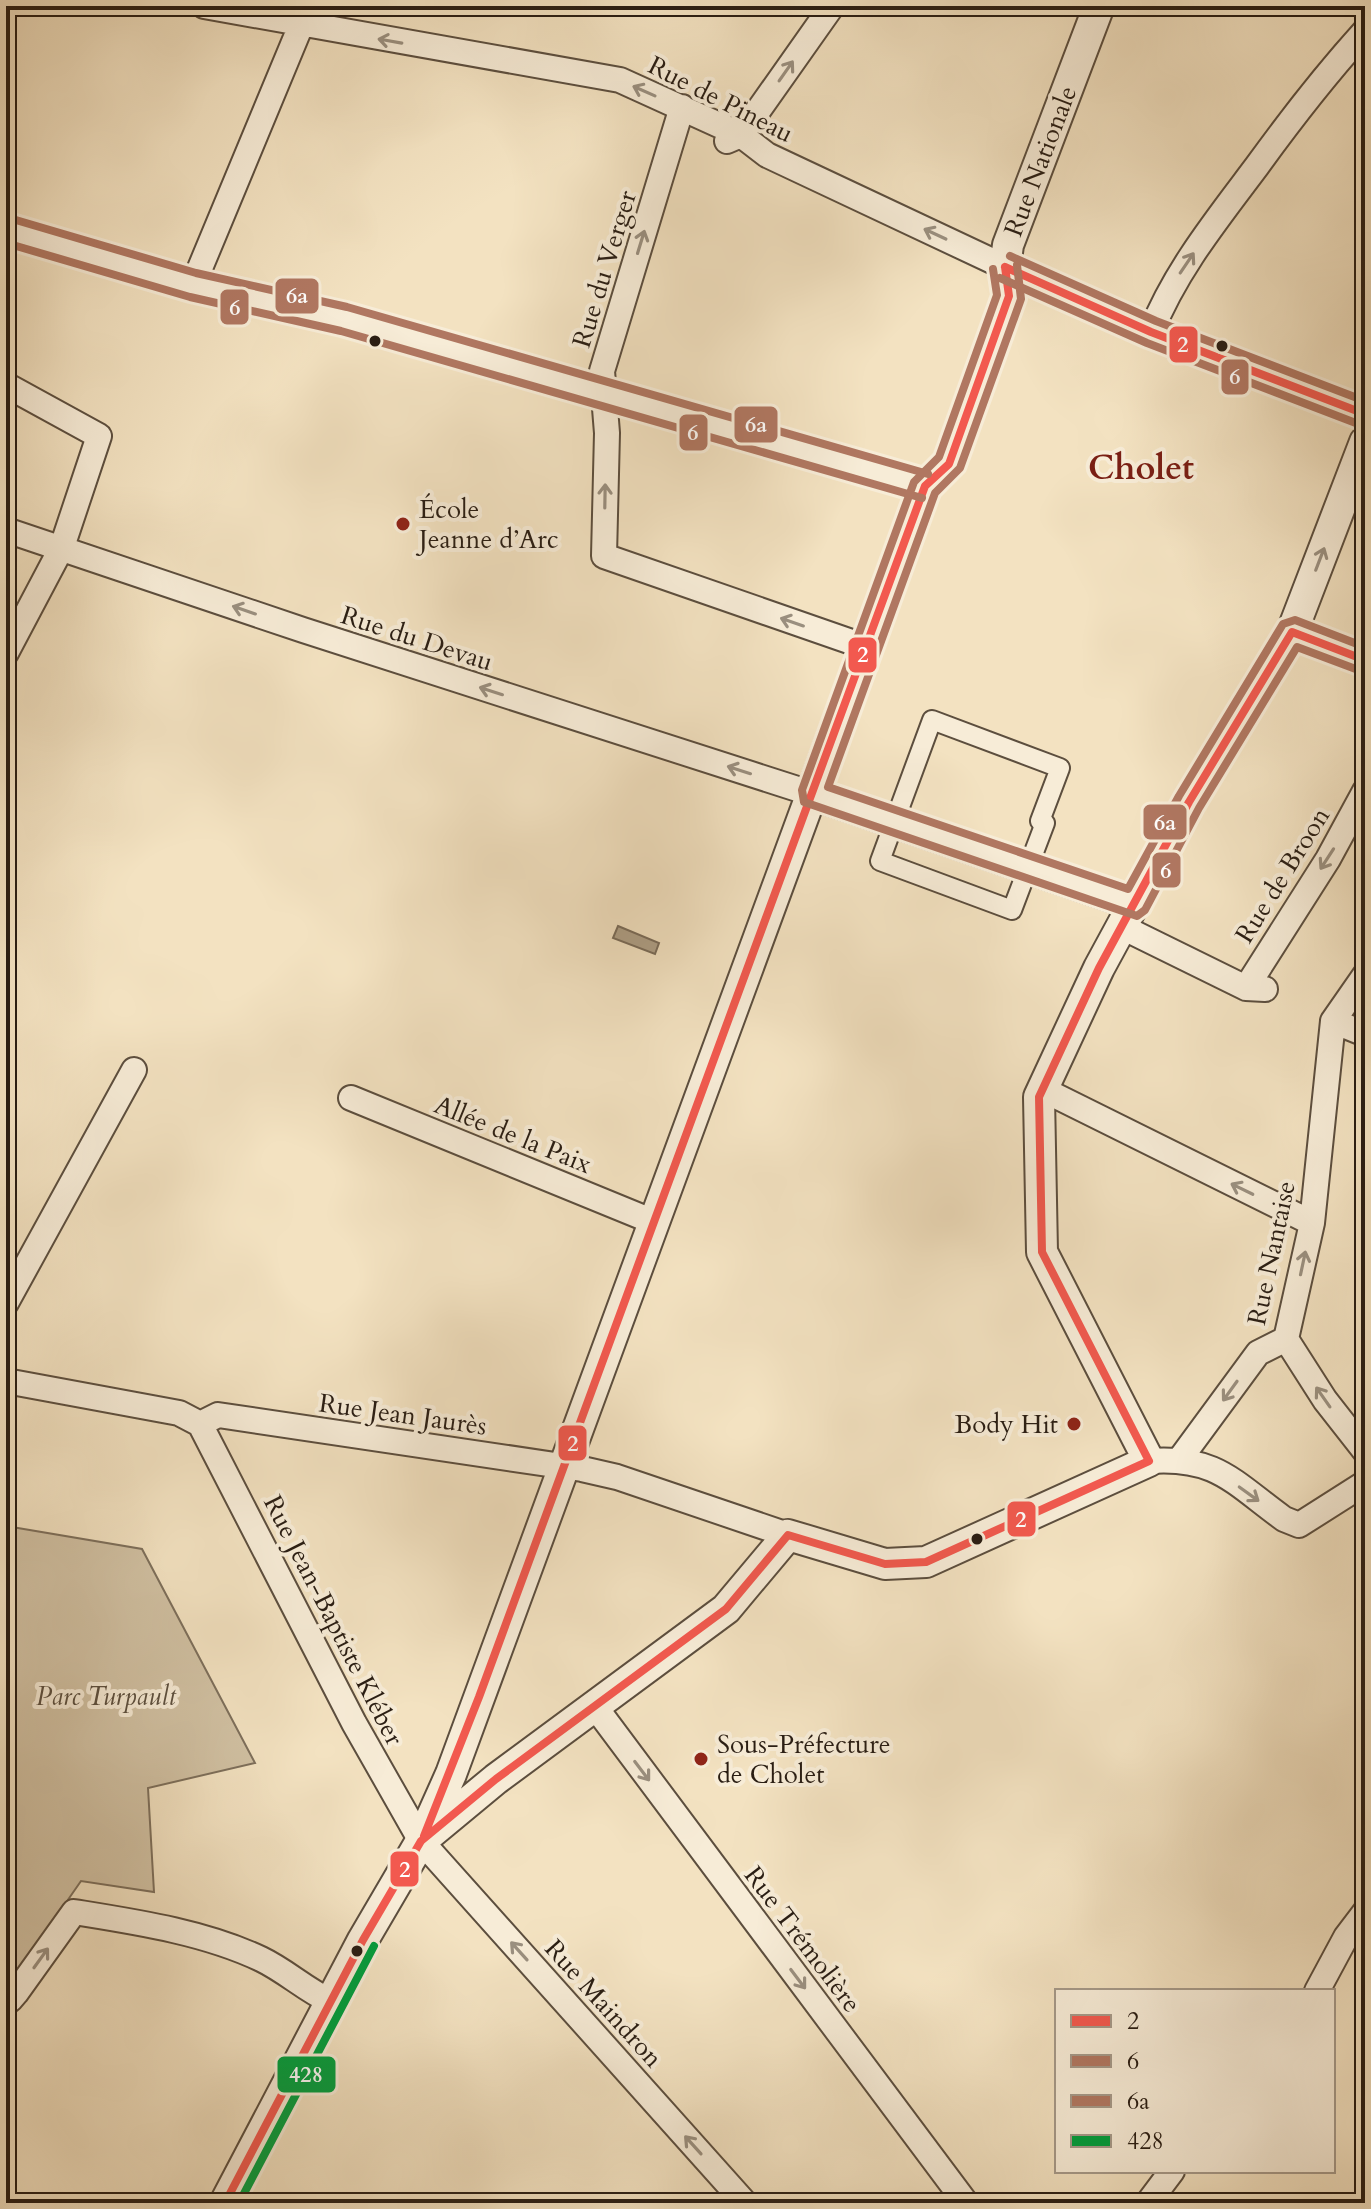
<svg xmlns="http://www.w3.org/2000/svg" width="1371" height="2209" font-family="Cardo,serif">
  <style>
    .green { fill: #d1c1a3; stroke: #7d6f5b; stroke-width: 2 }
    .water { fill: #ae9f86; stroke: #796b58; stroke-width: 2 }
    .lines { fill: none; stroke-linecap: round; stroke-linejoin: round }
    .pedestrian-casing { stroke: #5c4e3e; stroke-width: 22 }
    .minor-casing { stroke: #5c4e3e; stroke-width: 28 }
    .tertiary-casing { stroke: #5c4e3e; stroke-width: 34 }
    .pedestrian { stroke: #f7ecd7; stroke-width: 18 }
    .minor { stroke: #f7ecd7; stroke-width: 24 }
    .tertiary { stroke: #f7ecd7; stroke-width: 30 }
    .bus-1-casing { stroke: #f7ecd7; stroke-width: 14 }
    .bus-2-casing { stroke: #f7ecd7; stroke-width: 14 }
    .bus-3-casing { stroke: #f7ecd7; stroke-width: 14 }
    .bus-4-casing { stroke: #f7ecd7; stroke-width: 14 }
    .bus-1 { stroke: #f2594f; stroke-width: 8 }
    .bus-2 { stroke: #b07761; stroke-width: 8 }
    .bus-3 { stroke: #b07761; stroke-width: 8 }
    .bus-4 { stroke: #009e3d; stroke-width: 8 }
    .oneway { stroke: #9a8f7f }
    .bus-dot { fill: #291d13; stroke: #f7ecd7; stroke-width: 3 }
    .poi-dot { fill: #8f2418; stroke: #f7ecd7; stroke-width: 3 }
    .labels { text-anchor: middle; stroke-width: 8; stroke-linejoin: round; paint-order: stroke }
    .street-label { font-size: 26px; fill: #291d13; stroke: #f7ecd7 }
    .poi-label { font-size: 26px; fill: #291d13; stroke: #f7ecd7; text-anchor: start }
    .park-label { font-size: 26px; font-style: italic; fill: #5b4e3e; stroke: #f7ecd7 }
    .district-label { font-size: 34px; font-weight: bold; fill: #7a1f14; stroke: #f7ecd7 }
    .line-badge { stroke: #f7ecd7; stroke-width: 3 }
    .badge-label { font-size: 22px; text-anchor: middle; font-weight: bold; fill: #fff }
  </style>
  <rect width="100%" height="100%" fill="#f3e2c1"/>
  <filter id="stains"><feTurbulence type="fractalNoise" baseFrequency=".0025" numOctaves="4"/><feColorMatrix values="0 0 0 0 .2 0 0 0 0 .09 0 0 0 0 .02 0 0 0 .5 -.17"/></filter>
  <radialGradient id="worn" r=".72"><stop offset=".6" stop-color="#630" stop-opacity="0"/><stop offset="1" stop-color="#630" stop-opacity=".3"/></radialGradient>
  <path class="green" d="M6 1526 142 1549 255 1763 148 1788 154 1892 81 1881 8 1986Z"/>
  <path class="water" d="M618 926 659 943 655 954 613 938Z"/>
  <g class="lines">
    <g class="pedestrian-casing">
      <path id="pedestrian" d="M932 720 1060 768 1040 821 1045 823 1012 910 880 861Z"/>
    </g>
    <g class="minor-casing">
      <path id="minor" d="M204 6 620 80 741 135 767 155 1005 267
        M682 107 602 371 607 433 604 556 866 647
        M727 141 741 135 832 6
        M193 285 309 6
        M1151 332C1175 271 1218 218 1257 166 1291 119 1326 74 1365 31
        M6 385 99 436 62 547 6 653
        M6 530 303 630 813 794
        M1122 927 1246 988 1265 989
        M1246 988 1328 859 1365 791
        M1333 1021 1365 1034
        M1039 1097 1054 1095 1312 1223
        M351 1098 654 1222
        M6 1303 134 1070
        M1286 1339 1312 1223 1333 1021 1365 975
        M1286 1339 1325 1400 1365 1451
        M6 1381 179 1413 200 1424
        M200 1424 354 1723 421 1841 745 2203
        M200 1424 218 1415 582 1469 617 1477 788 1535
        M1180 1459 1258 1353 1286 1339
        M1149 1461C1216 1456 1233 1482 1284 1519L1299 1525 1365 1483
        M596 1708 966 2203
        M1317 1991 1346 1937 1365 1912
        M6 1998 10 2000 16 1993 74 1912C136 1922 204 1932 261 1959 286 1971 306 1990 330 2001
        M1148 2203 1172 2171"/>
    </g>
    <g class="tertiary-casing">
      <path id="tertiary" d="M6 230 193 285 344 319 925 486
        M1005 267 1151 332 1365 414
        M1292 632 1365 660
        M813 794 1134 904
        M426 1837 496 1779 726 1609 788 1535 885 1564 926 1562 1149 1461 1042 1252 1039 1097 1099 968 1189 802 1292 632 1365 442
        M225 2203 363 1940 421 1841 451 1774 925 486 949 464 1009 296 1005 267 1008 245 1099 6"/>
    </g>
    <use href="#pedestrian" class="pedestrian"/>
    <use href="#minor" class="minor"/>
    <use href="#tertiary" class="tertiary"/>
    <g class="bus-1-casing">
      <path id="bus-1" d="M1005 267 1151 332 1365 414
        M424 1836 479 1697 925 486 949 464 1009 296 1005 267
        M225 2203 363 1940 421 1841 496 1779 726 1609 788 1535 885 1564 926 1562 1149 1461 1042 1252 1039 1097 1099 968 1189 802 1292 632 1365 660"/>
    </g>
    <g class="bus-2-casing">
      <path id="bus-2" d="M6 243 190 297 341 331 922 498
        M993 269 997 295 939 457 914 482 802 790 804 802 1137 916 1145 910 1199 808 1297 647 1361 671
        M1000 278 1147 343 1361 425"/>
    </g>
    <g class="bus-3-casing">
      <path id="bus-3" d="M9 218 196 273 347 307 928 474
        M1010 256 1156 321 1365 401
        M1017 265 1021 299 960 468 935 493 828 787 1128 889 1179 796 1283 624 1295 620 1365 647"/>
    </g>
    <g class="bus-4-casing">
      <path id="bus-4" d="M239 2203 374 1946"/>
    </g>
    <use href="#bus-1" class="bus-1"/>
    <use href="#bus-2" class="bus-2"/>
    <use href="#bus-3" class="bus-3"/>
    <use href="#bus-4" class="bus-4"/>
  </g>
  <defs><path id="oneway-shaft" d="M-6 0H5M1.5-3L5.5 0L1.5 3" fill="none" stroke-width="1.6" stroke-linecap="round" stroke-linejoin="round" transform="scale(2)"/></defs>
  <g class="oneway">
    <use href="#oneway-shaft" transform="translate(390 41) rotate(-170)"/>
    <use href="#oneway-shaft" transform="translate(786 71) rotate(-55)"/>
    <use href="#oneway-shaft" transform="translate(644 91) rotate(-156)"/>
    <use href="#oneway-shaft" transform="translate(935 234) rotate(-155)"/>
    <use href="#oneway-shaft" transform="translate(641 242) rotate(-73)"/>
    <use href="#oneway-shaft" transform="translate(1187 263) rotate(-56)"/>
    <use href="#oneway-shaft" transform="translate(605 496) rotate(-89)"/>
    <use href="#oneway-shaft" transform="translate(1320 559) rotate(-69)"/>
    <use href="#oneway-shaft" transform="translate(244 610) rotate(-161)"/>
    <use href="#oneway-shaft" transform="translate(792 622) rotate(-161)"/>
    <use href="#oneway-shaft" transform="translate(491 691) rotate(-162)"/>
    <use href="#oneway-shaft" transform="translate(739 770) rotate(-162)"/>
    <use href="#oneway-shaft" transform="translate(1327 859) rotate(123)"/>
    <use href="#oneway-shaft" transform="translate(1242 1189) rotate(-154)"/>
    <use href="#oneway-shaft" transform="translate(1303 1263) rotate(-78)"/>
    <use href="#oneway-shaft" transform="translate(1230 1391) rotate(126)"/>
    <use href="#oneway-shaft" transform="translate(1323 1397) rotate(-125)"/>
    <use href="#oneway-shaft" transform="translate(1249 1494) rotate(36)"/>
    <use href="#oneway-shaft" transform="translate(642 1771) rotate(53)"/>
    <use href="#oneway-shaft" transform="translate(519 1951) rotate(-132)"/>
    <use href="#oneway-shaft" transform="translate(41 1958) rotate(-54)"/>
    <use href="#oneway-shaft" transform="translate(798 1979) rotate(53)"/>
    <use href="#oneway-shaft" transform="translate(693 2145) rotate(-132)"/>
  </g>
  <g class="bus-dot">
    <circle cx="375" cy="341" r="7"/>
    <circle cx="1222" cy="346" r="7"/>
    <circle cx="977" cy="1539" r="7"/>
    <circle cx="357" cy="1951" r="7"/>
  </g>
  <g class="poi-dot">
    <circle cx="403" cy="524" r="8"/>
    <circle cx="1074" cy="1424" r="8"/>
    <circle cx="701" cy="1759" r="8"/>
  </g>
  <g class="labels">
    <g class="street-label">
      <text transform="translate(721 99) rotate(27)" y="9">Rue de Pineau</text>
      <text transform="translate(1040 161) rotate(-69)" y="9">Rue Nationale</text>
      <text transform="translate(604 269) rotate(-73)" y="9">Rue du Verger</text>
      <text transform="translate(417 638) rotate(18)" y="9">Rue du Devau</text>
      <text transform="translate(1282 875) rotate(-58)" y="9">Rue de Broon</text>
      <text transform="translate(513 1134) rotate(22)" y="9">Allée de la Paix</text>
      <text transform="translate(1271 1253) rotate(-78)" y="9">Rue Nantaise</text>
      <text transform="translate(403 1414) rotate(8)" y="9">Rue Jean Jaurès</text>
      <text transform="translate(334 1620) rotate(63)" y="9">Rue Jean-Baptiste Kléber</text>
      <text transform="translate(803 1939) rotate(53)" y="9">Rue Trémolière</text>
      <text transform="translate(604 2003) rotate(48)" y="9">Rue Maindron</text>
    </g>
    <g class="poi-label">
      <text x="419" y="518">École<tspan x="419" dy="30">Jeanne d’Arc</tspan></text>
      <text x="1058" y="1433" text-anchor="end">Body Hit</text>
      <text x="717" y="1753">Sous-Préfecture<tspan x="717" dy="30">de Cholet</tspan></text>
    </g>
    <g class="park-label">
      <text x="106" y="1705">Parc Turpault</text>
    </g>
    <g class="district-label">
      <text x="1141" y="479">Cholet</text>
    </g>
  </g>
  <g class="line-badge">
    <rect x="274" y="277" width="46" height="38" rx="8" fill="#b07761"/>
    <rect x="219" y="288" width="31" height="38" rx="8" fill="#b07761"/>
    <rect x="1168" y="325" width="31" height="39" rx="8" fill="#f2594f"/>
    <rect x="1220" y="358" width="30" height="38" rx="8" fill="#b07761"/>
    <rect x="733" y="405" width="46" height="39" rx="8" fill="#b07761"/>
    <rect x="678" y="413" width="31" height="39" rx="8" fill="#b07761"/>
    <rect x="847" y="636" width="31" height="38" rx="8" fill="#f2594f"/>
    <rect x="1142" y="803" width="46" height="38" rx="8" fill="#b07761"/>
    <rect x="1151" y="851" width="31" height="38" rx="8" fill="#b07761"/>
    <rect x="557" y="1424" width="31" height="38" rx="8" fill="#f2594f"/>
    <rect x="1006" y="1500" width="31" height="38" rx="8" fill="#f2594f"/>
    <rect x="389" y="1850" width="31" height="38" rx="8" fill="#f2594f"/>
    <rect x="276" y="2055" width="61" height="39" rx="8" fill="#009e3d"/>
  </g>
  <g class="badge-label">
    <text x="297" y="303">6a</text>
    <text x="235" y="315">6</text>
    <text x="1183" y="352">2</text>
    <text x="1235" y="384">6</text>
    <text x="756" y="432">6a</text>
    <text x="693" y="440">6</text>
    <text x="863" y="662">2</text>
    <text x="1165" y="830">6a</text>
    <text x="1166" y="878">6</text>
    <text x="573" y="1451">2</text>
    <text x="1021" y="1527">2</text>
    <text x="405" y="1877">2</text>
    <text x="306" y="2082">428</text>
  </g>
  <rect width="1371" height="2209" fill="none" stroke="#f3e2c1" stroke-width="32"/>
  <rect x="8" y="8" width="1355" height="2193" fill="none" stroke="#291d13" stroke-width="4"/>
  <rect x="16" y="16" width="1339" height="2177" fill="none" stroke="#291d13" stroke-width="2"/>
  <rect x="1055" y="1989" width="280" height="184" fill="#f7ecd7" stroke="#a59989" stroke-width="2"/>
  <rect x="1071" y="2015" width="40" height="12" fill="#f2594f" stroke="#a59989" stroke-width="2"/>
  <text x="1127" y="2029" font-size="24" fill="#291d13">2</text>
  <rect x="1071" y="2055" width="40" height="12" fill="#b07761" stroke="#a59989" stroke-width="2"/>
  <text x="1127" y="2069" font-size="24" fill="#291d13">6</text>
  <rect x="1071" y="2095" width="40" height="12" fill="#b07761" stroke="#a59989" stroke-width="2"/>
  <text x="1127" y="2109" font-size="24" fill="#291d13">6a</text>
  <rect x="1071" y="2135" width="40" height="12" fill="#009e3d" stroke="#a59989" stroke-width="2"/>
  <text x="1127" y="2149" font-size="24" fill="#291d13">428</text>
  <rect width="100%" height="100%" filter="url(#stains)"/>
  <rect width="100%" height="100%" fill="url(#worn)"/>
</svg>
